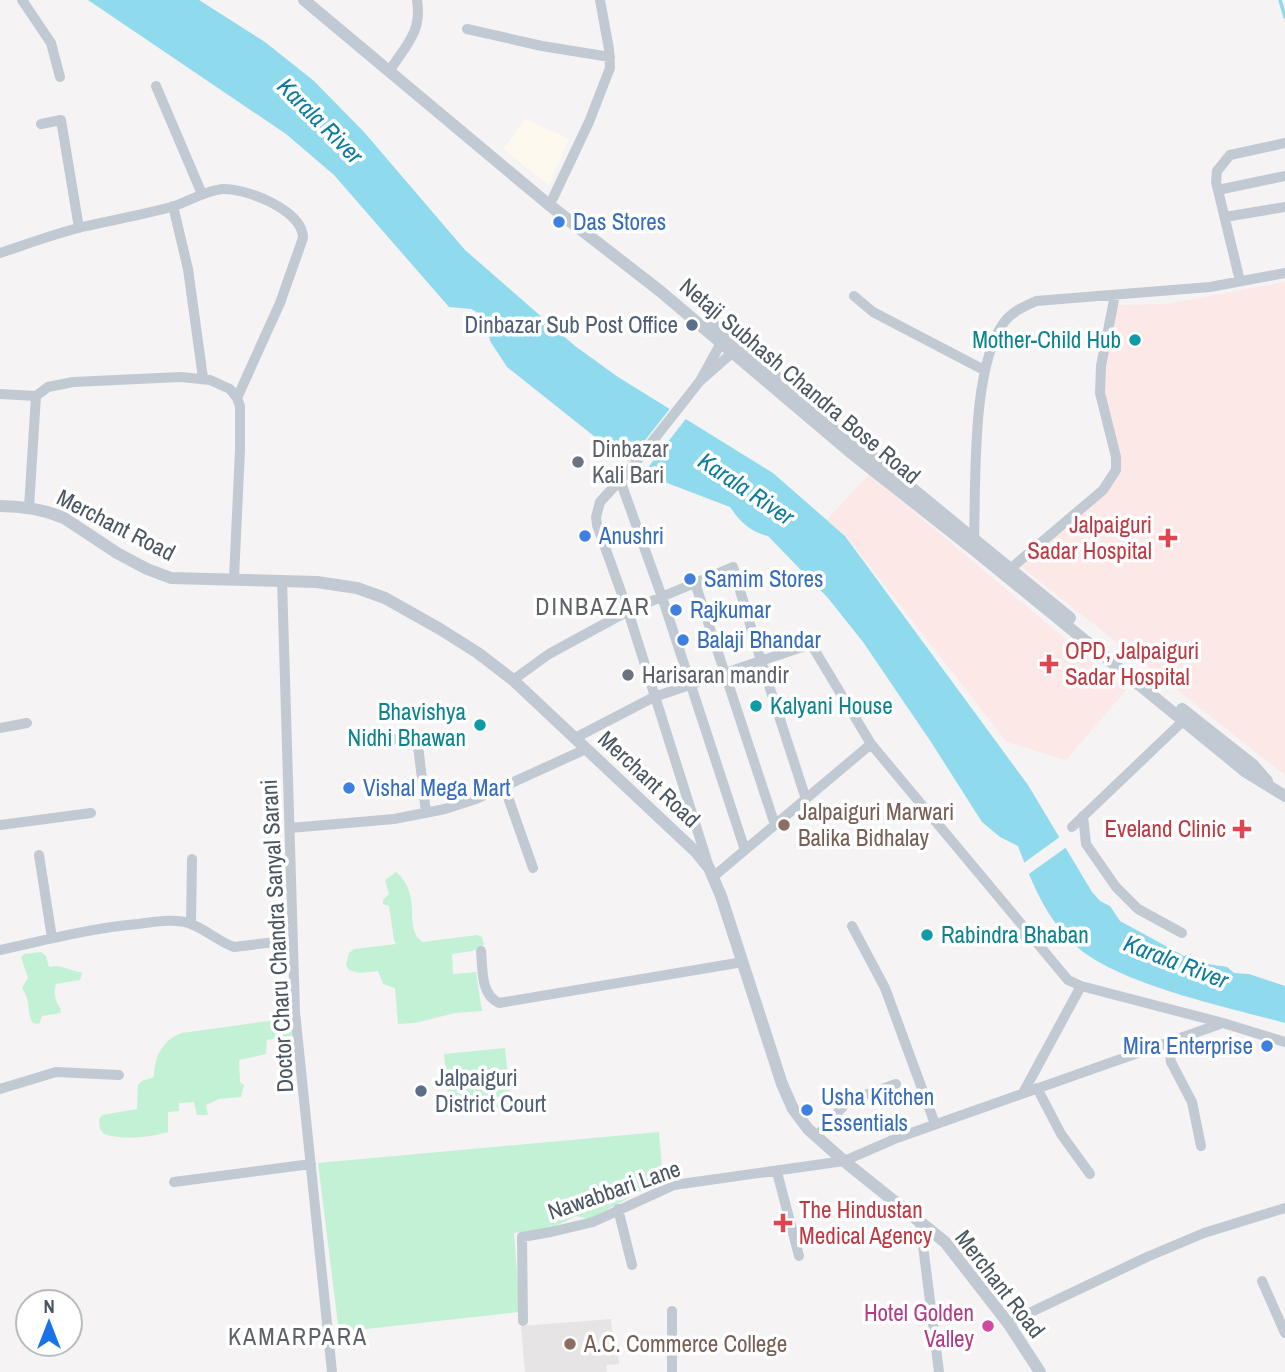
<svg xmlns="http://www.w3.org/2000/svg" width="1285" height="1372" font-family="'Archivo Narrow',sans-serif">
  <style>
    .commercial { fill: #fdf9ef }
    .education { fill: #e6e4e5 }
    .medical { fill: #fce8e6 }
    .green { fill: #c3f1d5 }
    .water { fill: #90daee }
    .pier { fill: #f5f3f3 }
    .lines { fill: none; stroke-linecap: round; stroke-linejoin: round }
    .stream { stroke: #90daee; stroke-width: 3.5 }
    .minor { stroke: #c1cad2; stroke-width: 10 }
    .tertiary { stroke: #c1cad2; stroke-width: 12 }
    .shop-dot { fill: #3f7fe0; stroke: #fff; stroke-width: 2.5 }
    .service-dot { fill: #5c6f8a; stroke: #fff; stroke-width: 2.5 }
    .culture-dot { fill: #0f9aa8; stroke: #fff; stroke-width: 2.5 }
    .worship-dot { fill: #6b7280; stroke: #fff; stroke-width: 2.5 }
    .health-dot { fill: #e0444e; stroke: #fff; stroke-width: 2.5 }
    .education-dot { fill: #8d6e63; stroke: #fff; stroke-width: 2.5 }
    .hotel-dot { fill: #d1479c; stroke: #fff; stroke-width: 2.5 }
    .labels { text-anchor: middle; stroke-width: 7; stroke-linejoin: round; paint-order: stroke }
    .shop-label { font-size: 23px; fill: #366cbe; stroke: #fff; text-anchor: start }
    .service-label { font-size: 23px; fill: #4e5e75; stroke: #fff; text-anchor: end }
    .culture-label { font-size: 23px; fill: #0d838f; stroke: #fff; text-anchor: end }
    .street-label { font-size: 23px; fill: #4a5661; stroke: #fff }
    .worship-label { font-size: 23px; fill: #5b616d; stroke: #fff; text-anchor: start }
    .health-label { font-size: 23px; fill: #be3a42; stroke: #fff; text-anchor: end }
    .education-label { font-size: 23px; fill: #785e54; stroke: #fff; text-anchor: start }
    .hotel-label { font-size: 23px; fill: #b23c85; stroke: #fff; text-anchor: end }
    .water-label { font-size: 24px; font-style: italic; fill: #0c7c9b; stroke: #fff }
    .neighbourhood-label { font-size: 24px; letter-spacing: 2px; fill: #5f6368; stroke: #fff }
  </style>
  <rect width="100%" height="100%" fill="#f5f3f3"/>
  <path class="commercial" d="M525 119 569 139 549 185 503 149Z"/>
  <path class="education" d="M611 1319 613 1341H617L619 1364 606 1365 607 1372H525L521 1326Z"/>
  <path class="medical" d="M1285 282V775L1019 565 1117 474 1103 400 1102 371 1116 305 1168 304Z
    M869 474 1126 690 1066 760 1007 742 846 536 827 520Z"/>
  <path class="green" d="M396 872C424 896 402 929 423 942L477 935 482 937 484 945 472 951 452 954 453 974 476 972 482 1011 455 1013 415 1023 398 1024 395 988 383 984 378 971 359 973 349 970 346 965 349 953 354 949 396 944 394 940 389 906 383 904V900L389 894 385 880Z
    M41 952 46 956 49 967 58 966 82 973 80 980 56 984C53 994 55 1001 61 1009L60 1013 42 1016 39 1024 33 1023C26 1013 32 1002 22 988L28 978 21 957 24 954Z
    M291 1018 292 1036 267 1040 266 1054 239 1060 240 1082 244 1085 241 1097 219 1099 206 1105 208 1115H197L194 1102 179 1103V1111L168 1112V1132C149 1138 122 1140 104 1134L100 1129 99 1119 102 1115 137 1109 138 1085 142 1081 154 1077C154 1057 163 1039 182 1033Z
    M505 1048 511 1106 450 1113 444 1054Z
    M659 1132 663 1179 590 1219 576 1216 550 1229 514 1233 520 1312 339 1332 318 1163Z"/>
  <path class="water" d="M88 0H199L265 42 314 81 364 132 465 250 575 346 618 377 773 473 845 536 1028 785 1092 892 1100 901 1110 906 1120 921 1184 956 1190 954C1202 966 1212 964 1227 967L1234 973 1249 974 1285 986V1023C1227 1007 1120 985 1076 946 1046 919 1032 883 1018 846L1000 837 982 822 931 742 863 642 828 598 768 536C751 532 740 522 730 507L654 478 614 452 507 367 490 341 487 325 480 314 471 309 449 307 334 175 286 134Z"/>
  <path class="pier" d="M672 406 688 416 643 474 628 462Z
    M1061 836 1068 846 1026 876 1021 865Z"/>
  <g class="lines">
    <path class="stream" d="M1280 0 1285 17"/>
    <path class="minor" d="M22 0 51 43 60 77
      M467 29 542 46 610 57
      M392 67C408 43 422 30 417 0
      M156 86 202 194
      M41 124 61 120 79 228
      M1218 190 1285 176
      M553 198 589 122 610 68 609 49 600 0
      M173 206 188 269 203 378
      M1225 217 1285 207
      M0 253C27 244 54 234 82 227 112 220 142 215 171 207 188 202 204 191 222 189 246 188 303 210 303 238L280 303 237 398
      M1240 281 1216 182 1217 171 1230 155 1285 143
      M854 296 873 312 984 370
      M721 343 700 381 733 352
      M0 394 36 396
      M620 480 662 597 745 850
      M29 507 36 396 48 387 73 382 181 377 210 380 230 389 237 398 240 406V450L234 578
      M974 539C976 483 971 365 1005 321 1013 311 1025 306 1036 301L1210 287 1285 273
      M1010 569 1103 490 1116 470V457L1100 393 1101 366 1115 295
      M282 580 295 1012 332 1372
      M695 583 775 825
      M513 680 549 654 628 611 597 525 596 517 600 502 633 466 700 381
      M0 728 27 723
      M575 738 654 697 811 644 871 744 1068 980 1081 986 1223 1023 1285 1042
      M388 740 417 737 426 813
      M504 786 533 868
      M1083 816 1086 844 1116 887 1138 909 1182 933
      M0 825 91 813
      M1072 827 1183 721
      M290 828 394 819 445 809 476 799 586 749
      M39 855 52 938
      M708 864 628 611 733 567 761 661 806 799
      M713 877 871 744
      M191 924 192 859
      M852 926 885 988 935 1124
      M1017 939 1027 932
      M0 950C46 940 91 928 138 924 155 922 175 918 191 924 207 930 219 942 234 947L292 940
      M481 951C483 969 480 994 499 1003L743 962
      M1168 1042 1171 1062 1192 1102 1201 1146
      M1037 1088 1061 1134 1090 1174
      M0 1089 56 1072 119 1075
      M1023 1093 1081 986
      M816 1137 848 1101 896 1084
      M777 1172 799 1256
      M174 1182 311 1164
      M618 1209 632 1265
      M920 1222 939 1372
      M1262 1281 1285 1333
      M523 1321 522 1237 551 1232 593 1222 674 1185 844 1161 897 1138 1220 1024
      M1008 1323 1147 1257 1204 1233 1285 1208
      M672 1372V1311"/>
    <path class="tertiary" d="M304 0 548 204 660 291 850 452 973 549 1246 772 1285 796
      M713 325 1070 618
      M0 506C23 506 43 509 64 518L117 553 147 569 171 578 317 582 357 588 385 598 440 629 478 653 513 680 696 852 709 868 721 896 782 1084 793 1109 808 1129 844 1161 945 1242 1008 1323 1040 1372
      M1182 709 1253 765 1267 781"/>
  </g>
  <g class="shop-dot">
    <circle cx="559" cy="222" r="7"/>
    <circle cx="585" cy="536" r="7"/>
    <circle cx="690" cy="579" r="7"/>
    <circle cx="676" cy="610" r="7"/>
    <circle cx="683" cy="640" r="7"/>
    <circle cx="349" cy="788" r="7"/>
    <circle cx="1267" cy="1046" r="7"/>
    <circle cx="807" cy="1110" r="7"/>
  </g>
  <g class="service-dot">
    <circle cx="692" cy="325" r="7"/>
    <circle cx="421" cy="1091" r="7"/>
  </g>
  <g class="culture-dot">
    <circle cx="1135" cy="340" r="7"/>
    <circle cx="756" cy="706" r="7"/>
    <circle cx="480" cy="725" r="7"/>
    <circle cx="927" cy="935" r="7"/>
  </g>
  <g class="worship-dot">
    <circle cx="578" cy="462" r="7"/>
    <circle cx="628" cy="675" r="7"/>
  </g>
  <g class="health-dot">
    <path d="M1164.5 527.5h7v7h7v7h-7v7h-7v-7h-7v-7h7z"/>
    <path d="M1045.5 653.5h7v7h7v7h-7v7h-7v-7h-7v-7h7z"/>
    <path d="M1238.5 818.5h7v7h7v7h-7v7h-7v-7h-7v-7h7z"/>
    <path d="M779.5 1212.5h7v7h7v7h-7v7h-7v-7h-7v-7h7z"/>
  </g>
  <g class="education-dot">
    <circle cx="784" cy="825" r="7"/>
    <circle cx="570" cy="1344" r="7"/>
  </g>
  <circle class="hotel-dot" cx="988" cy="1326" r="7"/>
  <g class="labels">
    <g class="shop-label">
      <text x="573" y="230">Das Stores</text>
      <text x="599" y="544">Anushri</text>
      <text x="704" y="587">Samim Stores</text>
      <text x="690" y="618">Rajkumar</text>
      <text x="697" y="648">Balaji Bhandar</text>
      <text x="363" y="796">Vishal Mega Mart</text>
      <text x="1253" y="1054" text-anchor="end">Mira Enterprise</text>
      <text x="821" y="1105">Usha Kitchen<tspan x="821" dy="26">Essentials</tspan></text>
    </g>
    <g class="service-label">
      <text x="678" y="333">Dinbazar Sub Post Office</text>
      <text x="435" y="1086" text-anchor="start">Jalpaiguri<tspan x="435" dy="26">District Court</tspan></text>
    </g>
    <g class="culture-label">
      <text x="1121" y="348">Mother-Child Hub</text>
      <text x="770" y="714" text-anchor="start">Kalyani House</text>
      <text x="466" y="720">Bhavishya<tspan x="466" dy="26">Nidhi Bhawan</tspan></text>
      <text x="941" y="943" text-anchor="start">Rabindra Bhaban</text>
    </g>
    <g class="street-label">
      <text transform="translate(800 381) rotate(40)" y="8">Netaji Subhash Chandra Bose Road</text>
      <text transform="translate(116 525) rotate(27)" y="8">Merchant Road</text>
      <text transform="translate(649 779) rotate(43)" y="8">Merchant Road</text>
      <text transform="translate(277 936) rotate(-93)" y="8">Doctor Charu Chandra Sanyal Sarani</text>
      <text transform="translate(614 1190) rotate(-19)" y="8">Nawabbari Lane</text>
      <text transform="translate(1000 1284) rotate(52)" y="8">Merchant Road</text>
    </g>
    <g class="worship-label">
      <text x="592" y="457">Dinbazar<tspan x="592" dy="26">Kali Bari</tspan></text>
      <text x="642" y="683">Harisaran mandir</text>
    </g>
    <g class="health-label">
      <text x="1152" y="533">Jalpaiguri<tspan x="1152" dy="26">Sadar Hospital</tspan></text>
      <text x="1065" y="659" text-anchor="start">OPD, Jalpaiguri<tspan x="1065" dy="26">Sadar Hospital</tspan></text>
      <text x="1226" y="837">Eveland Clinic</text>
      <text x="799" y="1218" text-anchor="start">The Hindustan<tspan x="799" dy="26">Medical Agency</tspan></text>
    </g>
    <g class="education-label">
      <text x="798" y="820">Jalpaiguri Marwari<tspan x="798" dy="26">Balika Bidhalay</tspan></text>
      <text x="584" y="1352">A.C. Commerce College</text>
    </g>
    <g class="hotel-label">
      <text x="974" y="1321">Hotel Golden<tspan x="974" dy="26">Valley</tspan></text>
    </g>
    <g class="water-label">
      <text transform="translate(320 121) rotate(45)" y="8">Karala River</text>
      <text transform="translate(746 489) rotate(34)" y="8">Karala River</text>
      <text transform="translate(1176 962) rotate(21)" y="8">Karala River</text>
    </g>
    <g class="neighbourhood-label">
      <text x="593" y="615">DINBAZAR</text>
      <text x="298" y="1345">KAMARPARA</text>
    </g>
  </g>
  <g transform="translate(49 1323)"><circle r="33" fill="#ffffff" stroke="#b7bbc0" stroke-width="2"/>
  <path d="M0-5L12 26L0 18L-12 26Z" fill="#1a73e8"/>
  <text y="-10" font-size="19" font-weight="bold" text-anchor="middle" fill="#4a5661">N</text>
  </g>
</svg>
